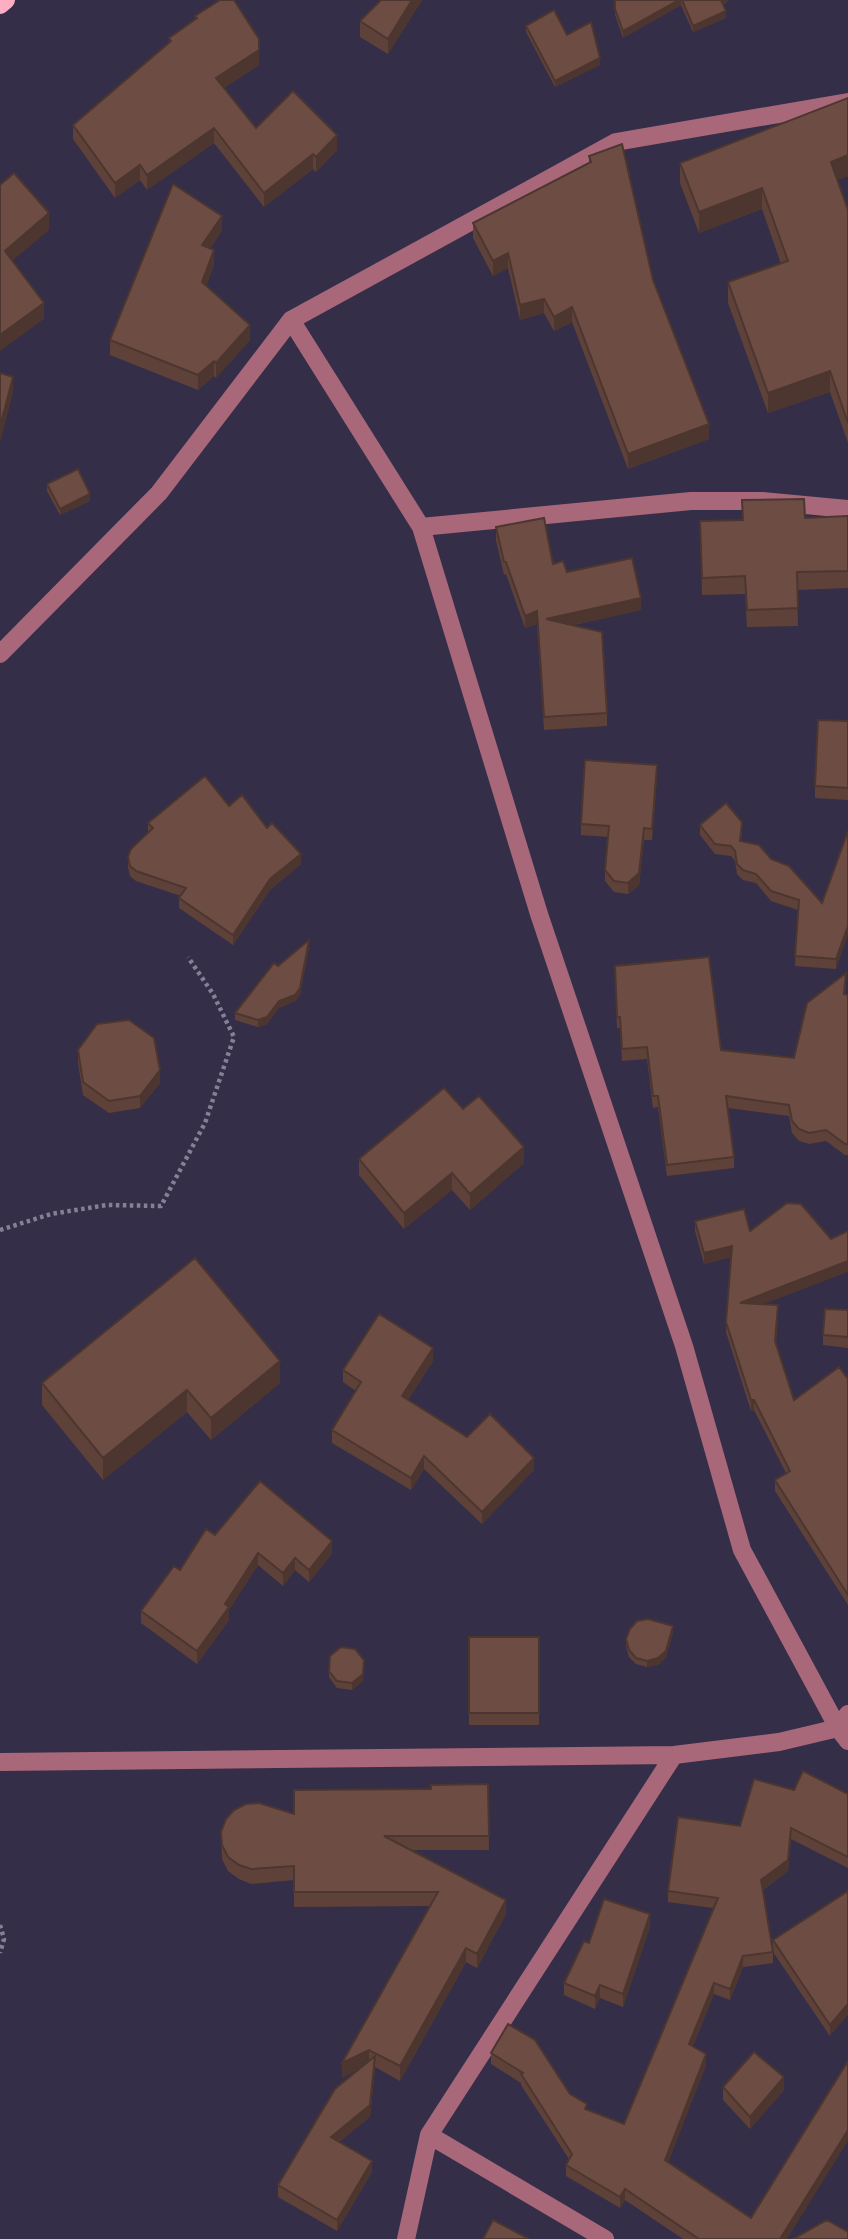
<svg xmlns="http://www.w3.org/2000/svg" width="848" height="2239" font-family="Lora,serif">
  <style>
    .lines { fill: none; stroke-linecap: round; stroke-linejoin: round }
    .path { stroke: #858096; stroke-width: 4.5; stroke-dasharray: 3.5 3.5; stroke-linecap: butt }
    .minor { stroke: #a8687a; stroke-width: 18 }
    .major { stroke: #fdaec3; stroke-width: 18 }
    .wall { fill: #5e423a }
    .shaded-wall { fill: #4c362f }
    .building { fill: #6d4d43; stroke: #4c362f; stroke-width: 2 }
  </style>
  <rect width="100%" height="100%" fill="#342e48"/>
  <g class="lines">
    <path class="path" d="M0 1230 51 1214 107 1205 161 1206 205 1123 234 1037 213 994 188 957
      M0 1925 4 1939 0 1953"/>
    <path class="minor" d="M291 320 421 527 539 914 684 1346 742 1550 838 1728 848 1741
      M421 527 691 501H762L848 509
      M0 654 159 493 291 320 616 142 848 102
      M0 1762 674 1755 779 1742 838 1728 848 1714
      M429 2135 674 1755
      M406 2239 429 2135 605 2239"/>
    <path class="major" d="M0 5 6 0"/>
  </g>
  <path class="wall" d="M381 0H422L388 54 360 37V21Z
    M615 0H729L723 5 726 18 693 32 681 5 623 38 615 15Z
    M195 16 259 65 224 88 256 128 337 150 316 172 313 169 264 207 214 143 147 190 140 180 115 198 73 139V125L169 43V38L195 19Z
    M526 26 567 35 600 65 555 87 526 32Z
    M848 98V176L837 180 848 210V443L830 392 768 413 728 303V282L781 264 762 209 699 233 680 183V163Z
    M589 156 653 280 709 439 628 469 572 322 554 331 544 313 520 320 508 268 493 276 473 238V223L589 163Z
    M222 230 210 249 214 265 206 286 250 340 216 378 214 376 198 390 110 355V340Z
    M47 484 90 501 60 515 47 491Z
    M742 500 805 518 848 516V588L797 590 798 626 747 627 745 594 702 595 700 521 742 520Z
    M496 527 567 572 641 610 574 625 607 713V726L544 730 537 624 525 628 506 574 504 575 496 540Z
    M848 721V800L815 798V786Z
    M657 777 652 840H644L639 885 628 894 614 892 605 881V870L608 837 581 835V824Z
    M229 806 267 828 301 864 270 890 233 945 179 908V898L181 896 136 881 130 876 128 867V857L148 833V823Z
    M700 825 742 832 741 841 771 859 822 903 848 831 836 969 795 966 798 910 771 901 756 883 743 880 737 874 735 861 731 856 715 854 700 835Z
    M309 947 300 995 295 1001 279 1008 267 1024 258 1027 235 1020V1013L278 966Z
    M615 978 721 1050 794 1058 846 985 845 994 848 995V1155H845L826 1141 809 1144 799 1141 792 1133 789 1116 728 1108 734 1157V1168L667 1176 658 1107 653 1108 647 1059 622 1061 620 1028H617Z
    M78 1050 160 1083 140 1108 109 1113 83 1095 78 1063Z
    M463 1109 524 1163 470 1210 452 1190 404 1229 359 1175V1159Z
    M744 1209 762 1304 778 1316 776 1343 794 1400 848 1379V1605L775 1491V1480L786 1473 754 1410 751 1411 726 1332 731 1257 704 1264 695 1231V1221Z
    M848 1310V1348L823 1345V1335Z
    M433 1361 408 1400 467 1437 534 1470 482 1524 424 1469 411 1490 332 1443V1430L356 1391 343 1382V1370Z
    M42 1383H280L211 1440 187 1412 103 1480 42 1405Z
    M215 1535 332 1554 309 1582 295 1570 283 1586 258 1565 229 1610V1620L197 1664 141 1623V1611Z
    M673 1632 666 1657 658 1665 647 1667 636 1664 629 1657 626 1646V1639Z
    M469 1637H539V1725H469Z
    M364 1667 363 1681 352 1690 337 1688 329 1677V1671Z
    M488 1784 489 1850H411L506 1914 477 1968 466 1962 400 2081 375 2067 370 2117 339 2142 372 2172 337 2231 278 2197V2185L359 2068 342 2078 430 1906 294 1907V1880L251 1884 239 1879 228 1871 222 1859 221 1832 294 1814 431 1789Z
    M794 1790 848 1794V1868L791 1839 788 1871 763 1890 773 1951V1940L848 1891 830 2036 773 1952V1963L743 1967 730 2000 714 1994 693 2046 706 2065 668 2162 751 2218 787 2239H683L625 2200 620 2208 566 2176V2165L569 2159 521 2085V2083L491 2064V2053L570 2094 587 2110 624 2124 713 1908 668 1902V1891L740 1826Z
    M650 1927 623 2007 600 1998 595 2009 564 1995V1983L589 1943Z
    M723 2087 784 2090 750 2129 723 2100Z"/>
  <path class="shaded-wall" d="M412 0H422L388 54V39Z
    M679 0H681V5L623 38V31Z
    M721 0H729L721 6Z
    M726 11V18L693 32V26Z
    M259 50V65L216 93V78Z
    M600 58V65L555 87V81Z
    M214 128V143L147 190V175Z
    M337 135V150L316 172V157Z
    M313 154V169L264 207V193Z
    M848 155V176L831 182V162Z
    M140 165V180L115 198V183Z
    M762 188V209L699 233V212Z
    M49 213V230L5 267V251Z
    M222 216V230L202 260V245Z
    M214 250V265L202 297V282Z
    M508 253V268L493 276V261Z
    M544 299V313L520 320V305Z
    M44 303V319L0 351V335Z
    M572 307V322L554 331V317Z
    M250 325V340L216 378V363Z
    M214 361V376L198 390V375Z
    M830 371V392L768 413V393Z
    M13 377V393L0 443V427Z
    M709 424V439L628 469V454Z
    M90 494V501L60 515V509Z
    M641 598V610L546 631V619Z
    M537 611V624L525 628V616Z
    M657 765V777L652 840V829Z
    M644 828V840L639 885 628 894V883Z
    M301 854V864L270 890 233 945V935L270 879Z
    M848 926V935L836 969V959Z
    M309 940V947L300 995 295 1001 279 1008 267 1024 258 1027V1020Z
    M160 1070V1083L140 1108V1096Z
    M524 1147V1163L470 1210V1194Z
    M452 1173V1190L404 1229V1213Z
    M732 1246V1257L704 1264V1253Z
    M848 1261V1272L740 1313V1303Z
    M433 1348V1361L402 1409V1396Z
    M280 1361V1383L211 1440V1418Z
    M187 1390V1412L103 1480V1458Z
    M751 1400H754V1410L751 1411Z
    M424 1456V1469L411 1490V1478Z
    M534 1458V1470L482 1524V1512Z
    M332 1541V1554L309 1582V1570Z
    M258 1553V1565L229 1610V1620L197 1664V1651Z
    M295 1558V1570L283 1586V1573Z
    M673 1626V1632L666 1657 658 1665 647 1667V1661Z
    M364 1660 363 1681 352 1690V1683Z
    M791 1828 788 1871 761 1891V1880Z
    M506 1900V1914L477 1968V1954Z
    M650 1914V1927L623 2007V1994Z
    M466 1948V1962L400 2081V2066Z
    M743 1956V1967L730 2000V1989Z
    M714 1983V1994L689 2055V2044Z
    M600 1985V1998L595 2009V1996Z
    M848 2004V2015L830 2036V2025Z
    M369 2050V2064L342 2078V2063Z
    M706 2054V2065L665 2171V2160Z
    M375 2056V2068L370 2117 331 2149V2137Z
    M784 2077V2090L750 2129V2117Z
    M848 2130V2141L787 2239H780Z
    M372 2161V2172L337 2231V2220Z
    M625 2189V2200L620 2208V2197Z"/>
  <path class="building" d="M220 0H234L259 39V50L216 78 256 128 293 91 337 135 316 157 313 154 264 193 214 128 147 175 140 165 115 183 73 125 171 41 169 38 197 18 195 16Z
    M381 0H412L388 39 360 21Z
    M615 0H679L623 31 615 9Z
    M682 0H721L726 11 693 26Z
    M554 10 567 35 591 22 600 58 555 81 526 26Z
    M848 98V155L831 162 848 210V423L830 371 768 393 728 282 788 261 762 188 699 212 680 163Z
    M622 144 653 280 709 424 628 454 572 307 554 317 544 299 520 305 508 253 493 261 473 223 591 162 589 156Z
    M14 173 49 213 5 251 44 303 0 335V185Z
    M173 184 222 216 202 245 214 250 202 282 250 325 216 363 214 361 198 375 110 340Z
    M0 373 13 377 0 427Z
    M78 469 90 494 60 509 47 484Z
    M804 499 805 518 848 516V571L797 572 798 608 747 610 745 576 702 578 700 521 743 520 742 500Z
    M544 518 553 564 563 561 567 572 632 558 641 598 546 619 602 632 607 713 544 717 537 611 525 616 506 562H504L496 527Z
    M818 720 848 721V788L815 786Z
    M585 760 657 765 652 829 644 828 639 873 628 883 614 881 605 870 609 826 581 824Z
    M205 776 229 806 242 795 267 828 272 823 301 854 270 879 233 935 179 898 186 888 136 871 130 866 128 857 131 849 153 828 148 823Z
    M726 803 742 822 740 841 759 845 771 859 789 866 822 903 848 831V926L836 959 795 956 799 900 771 891 756 874 743 870 737 864 735 851 731 846 715 844 700 825Z
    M309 940 300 988 295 995 279 1001 267 1017 258 1020 235 1013 274 963 278 966Z
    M709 957 721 1050 794 1058 807 1003 846 973 844 994 848 995V1144H845L826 1130 809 1133 799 1129 792 1121 789 1105 726 1096 734 1157 667 1165 658 1096H653L647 1047 622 1049 620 1017H617L615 966Z
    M129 1020 154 1038 160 1070 140 1096 109 1101 83 1082 78 1050 97 1024Z
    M444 1088 463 1109 479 1096 524 1147 470 1194 452 1173 404 1213 359 1159Z
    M787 1203 801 1204 831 1239 848 1231V1261L740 1303 778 1305 775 1341 794 1400 839 1367 848 1379V1595L775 1480 790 1471 754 1400H751L726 1322 732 1246 704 1253 695 1221 744 1209 750 1231Z
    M195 1258 280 1361 211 1418 187 1390 103 1458 42 1383Z
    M825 1309 848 1310V1337L823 1335Z
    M379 1314 433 1348 402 1396 467 1437 490 1414 534 1458 482 1512 424 1456 411 1478 332 1430 361 1382 343 1370Z
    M260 1481 332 1541 309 1570 295 1558 283 1573 258 1553 225 1604 229 1607 197 1651 141 1611 174 1566 180 1570 206 1529 215 1535Z
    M648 1619 673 1626 666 1651 658 1658 647 1661 636 1658 629 1650 626 1639 630 1629 637 1621Z
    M469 1637H539V1713H469Z
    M341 1647 355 1649 364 1660 363 1674 352 1683 337 1681 329 1671 330 1656Z
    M803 1771 848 1794V1857L791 1828 788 1860 761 1880 773 1952 743 1956 730 1989 714 1983 689 2044 706 2054 665 2160 751 2218 848 2061V2130L780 2239H699L625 2189 620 2197 566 2165 572 2154 521 2074 523 2073 491 2053 508 2024 535 2040 570 2094 587 2104 585 2109 624 2124 718 1898 668 1891 678 1817 740 1826 754 1779 794 1790Z
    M488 1784 489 1836H384L506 1900 477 1954 466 1948 400 2066 369 2050 342 2063 438 1892H294V1866L251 1869 239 1865 228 1857 222 1845 221 1832 226 1819 234 1810 246 1804 259 1803 294 1814V1790L431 1789V1785Z
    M848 1891V2004L830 2025 773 1940Z
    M604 1899 650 1914 623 1994 600 1985 595 1996 564 1983 584 1941 589 1943Z
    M754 2052 784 2077 750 2117 723 2087Z
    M375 2056 370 2105 331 2137 372 2161 337 2220 278 2185 335 2089Z
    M493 2220 529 2239H483Z
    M827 2220 848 2232V2239H793Z"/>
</svg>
